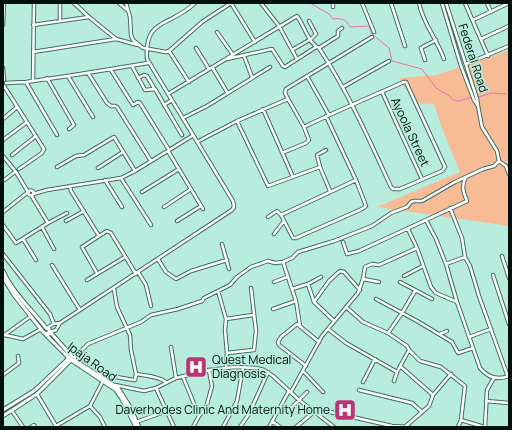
<svg xmlns="http://www.w3.org/2000/svg" width="512" height="430" font-family="Manrope,sans-serif">
  <style>
    .green { fill: #f7bc96 }
    .lines { fill: none; stroke-linecap: round; stroke-linejoin: round }
    .stream { stroke: #eb72a7; stroke-width: 1 }
    .street-casing { stroke: #3d6e61; stroke-width: 4.5 }
    .secondary-casing { stroke: #3d6e61; stroke-width: 5 }
    .street { stroke: #fff; stroke-width: 2.5 }
    .secondary { stroke: #fff; stroke-width: 3 }
    .labels { text-anchor: middle; stroke-width: 3; stroke-linejoin: round; paint-order: stroke }
    .street-label { font-size: 12px; fill: #00100b; stroke: #b8ecdc }
    .poi-label { font-size: 12px; fill: #00100b; stroke: #b8ecdc; text-anchor: start }
  </style>
  <rect width="100%" height="100%" fill="#b8ecdc"/>
  <path class="green" d="M509 50V226L377 207 460 172 441 126 434 104 414 103 399 78 436 75 482 60Z"/>
  <g class="lines">
    <path class="stream" d="M310 3 329 14 333 19C341 18 346 19 350 27L369 26 372 34 389 48 392 61 422 69 436 88 448 95 453 100 459 101 473 97
      M478 97 492 93 506 94"/>
    <g class="street-casing">
      <path id="street" d="M60 3V21
        M74 3 89 17 116 39 138 45
        M119 3 127 10
        M126 3 130 17 131 35 133 40 143 48 166 52 169 51 202 22 231 3
        M231 3 255 42
        M261 3 279 26 297 59
        M333 3V7
        M362 3 374 32
        M391 3 405 46
        M419 3C423 24 437 39 444 59
        M442 3 461 66 474 100 478 106 477 99 446 3
        M465 3 488 56
        M487 3 491 12
        M473 20 509 3
        M3 25 4 3
        M33 25 89 17
        M217 32 233 55
        M481 39 509 26
        M196 48 209 69
        M319 48 338 36V31L342 28
        M292 50 311 39 316 34 309 21
        M169 51 189 82
        M33 52 116 39
        M244 56 252 77
        M227 59 272 49 283 66 285 67 316 47
        M425 60 421 48 436 40
        M466 64 509 46
        M132 66 145 90 155 89 182 135
        M212 67 227 92
        M3 68 4 80
        M111 70 133 105 138 102 140 103 169 150
        M88 73 107 103 111 106H115L117 107 151 161
        M68 76 93 117
        M307 76 329 115
        M47 78 74 125 69 129
        M138 78 144 75 147 76 154 88
        M33 80 34 3
        M26 82 57 135
        M6 83 26 82 68 76 148 63
        M4 86 44 149 42 153 19 169
        M343 87 389 61
        M382 92 422 179
        M168 94 297 16C304 25 308 43 319 48 348 92 369 139 391 187L393 189H400L442 171 445 167 406 82H404C370 97 337 111 304 127
        M164 105 172 100
        M478 106 482 127 497 151 499 161
        M263 109 293 177
        M326 116 356 180 366 206 362 209 296 238H293L281 215 356 180
        M183 118 207 106 270 67
        M3 119 17 107
        M237 121 268 186 320 167 330 191
        M3 140 27 122
        M197 142 237 121 288 99 285 93 286 89 372 37
        M168 151 203 209
        M282 153 306 143 309 140 304 127 288 99
        M12 155 36 136
        M3 156 16 172 28 192
        M57 167 76 156 84 155 114 137 135 171
        M320 167 317 155 326 150
        M98 168 123 152
        M121 178 151 225
        M105 180 122 207
        M3 181 15 172
        M70 186 71 191 99 236 107 231 111 233 136 274
        M28.5 193a2.5 2.5 0 1 1 5 0a2.5 2.5 0 1 1-5 0Z
        M142 192 179 169
        M33 194 47 190 121 178 135 171 192 136
        M164 207 191 189
        M450 208 462 238 465 257 470 266 479 296 508 377
        M3 212 28 192
        M268 217 277 211 281 215
        M426 220 436 239 446 264 457 302
        M66 221 84 211
        M177 221 201 206
        M48 223 67 213
        M3 225 16 243 48 223 31 195
        M42 227 54 249
        M408 229 417 248
        M274 234 284 221
        M23 239 36 260
        M343 242 347 254 359 251 467 201C463 191 461 186 466 177
        M222 244 229 269
        M3 254 50 314 54 324
        M502 256 509 278
        M158 259 166 272 176 279 191 271 227 260
        M283 262 296 301 300 326
        M446 264 465 257
        M52 265 80 310
        M138 272 146 285 151 306
        M97 273 82 247 99 236
        M493 275 509 324
        M404 276 423 266
        M363 279 379 282
        M87 280 125 257
        M274 282 287 277
        M400 282 432 299
        M308 284 314 302 334 321
        M114 289 117 307 130 335 131 350 136 374C146 376 158 376 166 382
        M292 289 308 284 321 277
        M218 291 226 319 225 330 227 353 226 368
        M376 299 417 321 452 342 458 353 473 348
        M314 302 329 281 340 271 344 272 360 290
        M346 307 363 322 388 333 407 346 409 350 420 361 441 367 465 386 461 420 458 427
        M273 309 296 301
        M226 319 253 315
        M47 328 53 324 60 323
        M328 329 346 343 397 372
        M50 332 56 330 60 323 232 210 234 207 233 201 147 59C144 17 171 27 195 3
        M388 333 402 313 415 291
        M440 334 447 331
        M5 335 23 339 41 329
        M3 336 31 316
        M469 337 491 329
        M171 347 176 378
        M227 353 254 350 256 331 251 288
        M73 359 88 344 141 322 151 315 178 309 202 301 204 298 230 285 237 277 251 267 268 261 275 263 283 262 292 258 298 252 334 241 372 226 391 213 407 207 411 202 414 201H422L455 182 483 169 494 166 499 161 506 166 509 174
        M306 366 279 345 278 342 281 337 297 324 319 342
        M400 366 433 395
        M303 371 323 392
        M98 374 134 380H135L136 374
        M3 375 19 363 18 356
        M183 377 199 416
        M394 381 397 372 409 350
        M363 382 375 359
        M115 385 144 391 156 388 176 378 209 370 235 367 256 368 264 370 273 376 299 400 334 427
        M156 388 174 427
        M359 390 412 403 422 412
        M291 392 322 336 358 293 363 279 365 267 372 264 379 265 417 248 431 287 436 293 457 302 480 368C488 378 498 380 509 376
        M37 394 56 426
        M486 401 509 403
        M90 406 100 417 105 427
        M289 410 307 392
        M313 410H321L392 426 409 427
        M12 411 23 427
        M461 420 484 427
        M272 421 280 427
        M136 422 167 411
        M56 426 90 406 103 381
        M406 426 429 406 433 395 451 374
        M31 427 34 425 35 427
        M193 427 199 416 206 408 212 386 209 370
        M223 427 237 401 243 368
        M240 427 249 414 268 372
        M269 427 289 391
        M296 427 314 412
        M485 427 487 390 494 378"/>
    </g>
    <g class="secondary-casing">
      <path id="secondary" d="M3 271C13 293 31 309 46 328L49 329V334L44 333 14 295 3 277
        M50 332 76 361 118 388 130 407 139 427
        M46 335 71 360 116 390 122 399 136 427
        M3 410 34 391 69 358
        M3 416 37 394 71 360"/>
    </g>
    <use href="#street" class="street"/>
    <use href="#secondary" class="secondary"/>
  </g>
  <defs>
    <g id="hospital-square" transform="scale(1.15)"><rect x="-9" y="-9" width="18" height="18" rx="4" fill="#ba3476" stroke="#b8ecdc"/><path d="M-5-5h3v3.5h4V-5h3V5h-3V1.5h-4V5h-3Z" fill="#fff"/></g>
  </defs>
  <g fill-rule="evenodd">
    <use href="#hospital-square" x="196" y="367"/>
    <use href="#hospital-square" x="345" y="410"/>
  </g>
  <g class="labels">
    <g class="street-label">
      <text transform="translate(473 58) rotate(72)" y="4">Federal Road</text>
      <text transform="translate(410 132) rotate(65)" y="4">Ayoola Street</text>
      <text transform="translate(92 362) rotate(36)" y="4">Ipaja Road</text>
    </g>
    <g class="poi-label">
      <text x="212" y="364">Quest Medical<tspan x="212" dy="14">Diagnosis</tspan></text>
      <text x="330" y="414" text-anchor="end">Daverhodes Clinic And Maternity Home</text>
    </g>
  </g>
  <rect width="512" height="430" fill="none" stroke="#00100b" stroke-width="8"/>
</svg>
